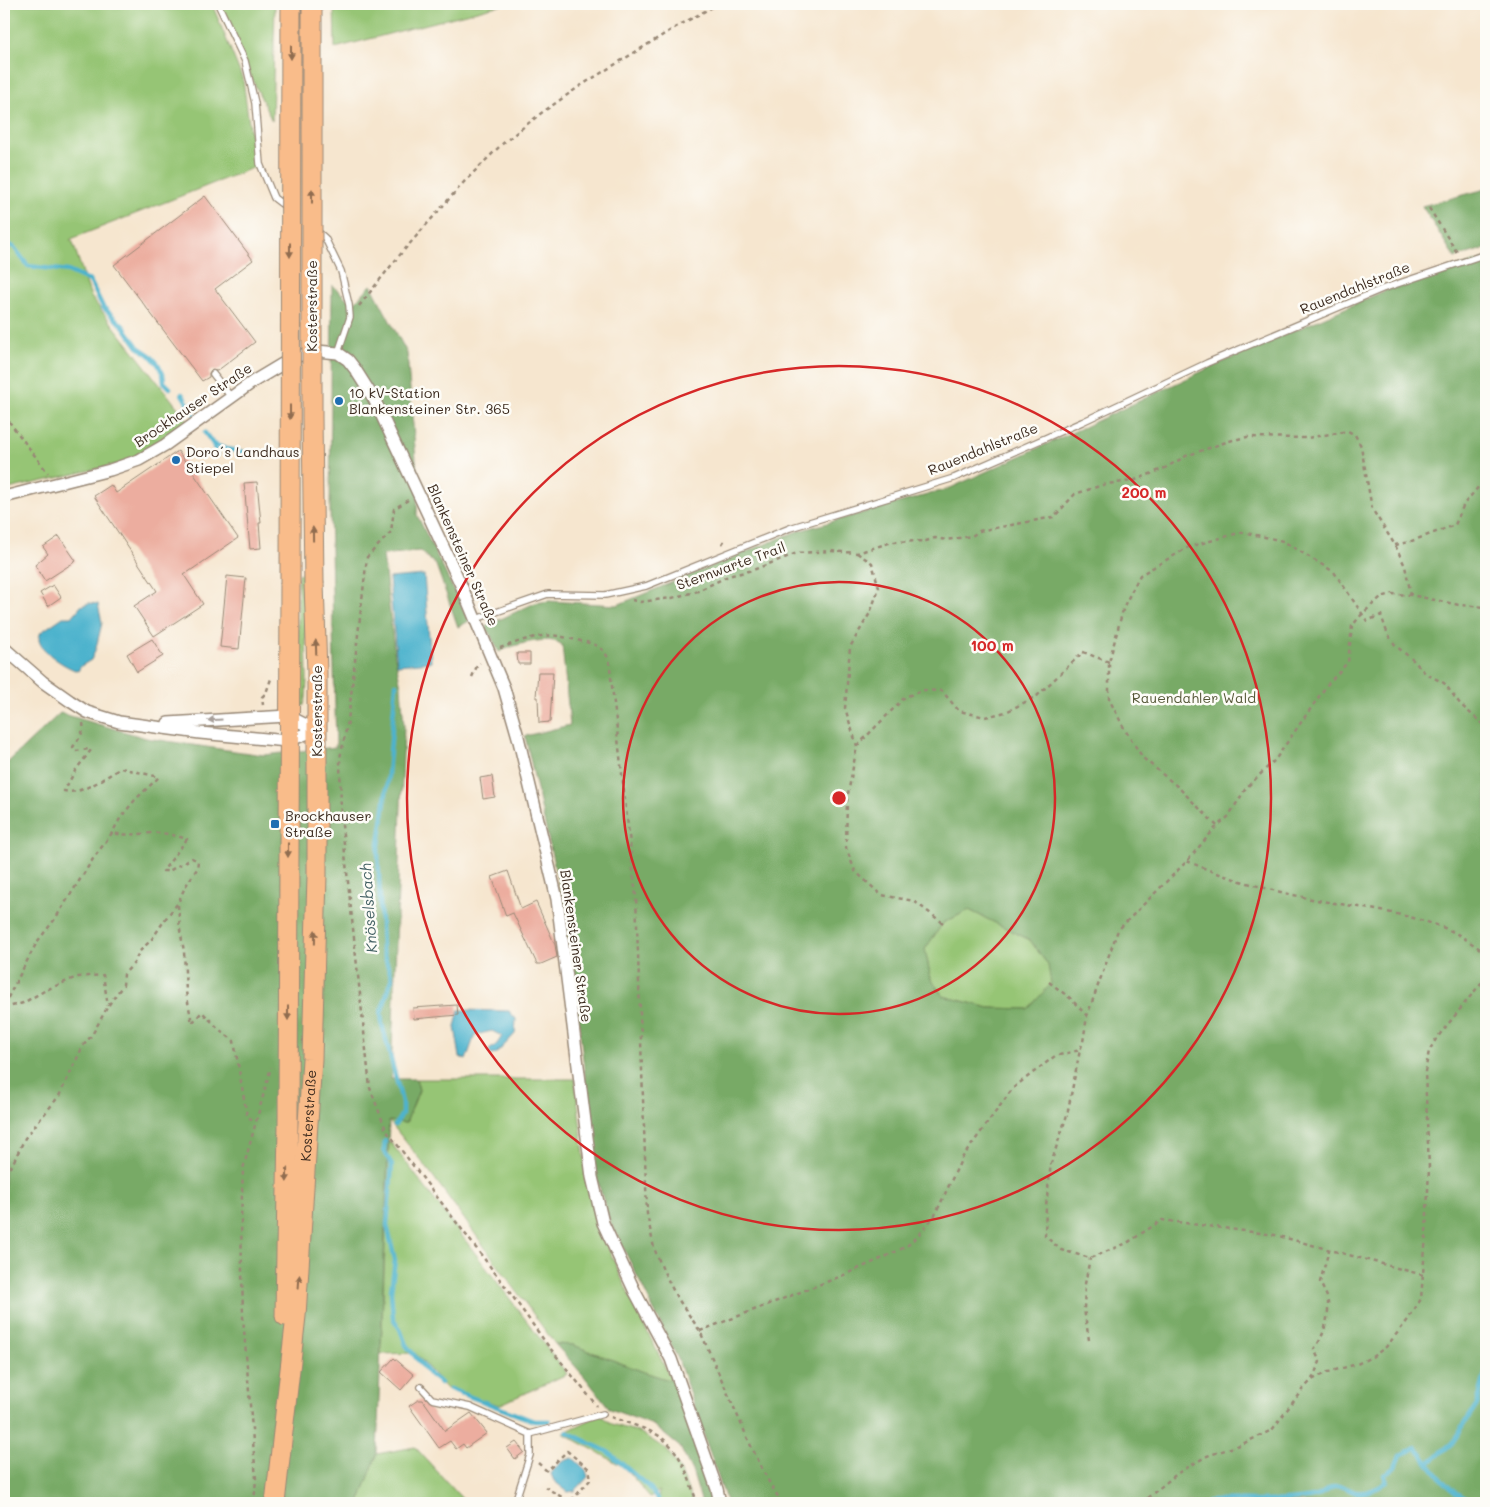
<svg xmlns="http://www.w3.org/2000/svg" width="1490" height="1507" font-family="Mali,sans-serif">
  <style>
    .green { fill: #96c574; stroke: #687849 }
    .forest { fill: #78aa66; stroke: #5a6a42; fill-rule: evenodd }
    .water { fill: #4eb3cd; stroke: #446e76 }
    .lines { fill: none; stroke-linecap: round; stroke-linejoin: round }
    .stream { stroke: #4eb3cd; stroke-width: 4.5 }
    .building { fill: #ecad9f }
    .service-casing { stroke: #988876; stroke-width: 8 }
    .minor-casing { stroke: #988876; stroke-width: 14 }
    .primary-casing { stroke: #988876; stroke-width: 21 }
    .path { stroke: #988876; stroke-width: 2.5; stroke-dasharray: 4 4; stroke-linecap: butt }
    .service { stroke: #fff; stroke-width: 5.5 }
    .minor { stroke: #fff; stroke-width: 11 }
    .primary { stroke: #f9bc8a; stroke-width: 19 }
    .primary-bridge-casing { stroke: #988876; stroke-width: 21; stroke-linecap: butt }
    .primary-bridge { stroke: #f9bc8a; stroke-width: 19 }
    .oneway { fill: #906c4f }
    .oneway2 { fill: #a79f9a }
    .ring { fill: none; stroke: #d62828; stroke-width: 2.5 }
    .poi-dot { fill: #1f6fb2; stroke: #fdfcf7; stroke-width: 2 }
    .labels { text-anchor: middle; stroke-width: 5; stroke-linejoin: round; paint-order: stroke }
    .street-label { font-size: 14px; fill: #3b2a1e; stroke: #fdfcf7 }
    .poi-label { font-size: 14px; fill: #3b2a1e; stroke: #fdfcf7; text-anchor: start }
    .park-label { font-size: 14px; fill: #565838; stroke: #fdfcf7 }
    .water-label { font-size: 15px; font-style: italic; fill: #436164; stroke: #fdfcf7 }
    .centre { fill: #d62828; stroke: #fdfcf7; stroke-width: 2.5 }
    .ring-label { font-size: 15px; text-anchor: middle; font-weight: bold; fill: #d62828; stroke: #fdfcf7; stroke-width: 5; stroke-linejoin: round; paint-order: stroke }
  </style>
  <rect width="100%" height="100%" fill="#fdfcf7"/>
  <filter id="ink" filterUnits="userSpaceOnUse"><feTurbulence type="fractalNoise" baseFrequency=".02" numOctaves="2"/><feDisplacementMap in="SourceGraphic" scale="10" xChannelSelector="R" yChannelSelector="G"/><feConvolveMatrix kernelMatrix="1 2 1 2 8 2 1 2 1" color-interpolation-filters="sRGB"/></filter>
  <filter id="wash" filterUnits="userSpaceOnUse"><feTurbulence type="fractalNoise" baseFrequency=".0096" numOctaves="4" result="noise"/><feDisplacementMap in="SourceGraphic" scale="20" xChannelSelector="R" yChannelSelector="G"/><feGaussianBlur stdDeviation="1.12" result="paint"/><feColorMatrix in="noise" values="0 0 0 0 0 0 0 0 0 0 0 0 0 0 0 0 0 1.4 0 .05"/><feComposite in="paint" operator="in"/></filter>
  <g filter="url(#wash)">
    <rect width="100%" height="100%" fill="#f6e6cf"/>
    <path class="green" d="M4 4H212L243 80 255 167 71 239 70 241 72 240 91 297 189 422 161 442 123 463 4 490Z
      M217 4H275L272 121Z
      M334 4H504L335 48Z
      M305 573 307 678 306 698 304 705 301 707 298 703V574Z
      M969 910 1030 940 1048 965 1052 984 1028 1009 989 1008 943 996 931 979 925 949 943 923Z
      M416 1079H575L587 1181 599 1227 630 1297 672 1381 644 1372 573 1345 555 1344 430 1172 389 1121 406 1123 419 1090Z
      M389 1140 567 1374 499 1405 447 1389 415 1353 381 1354Z
      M600 1415 612 1424 641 1433 667 1450 681 1472 693 1503H657L659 1491 650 1497 624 1467 563 1433Z
      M415 1447 466 1503H359L377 1454Z"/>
    <path class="forest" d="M1486 189V248L1455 258 1422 206Z
      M1486 258V1503H727L678 1359 609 1219 596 1176 580 1032 562 900 525 736 570 725 562 645C551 634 512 645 499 652L486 626 535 603 549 601 617 605 795 532 948 489 1084 427 1207 369 1384 291ZM969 910 1030 940 1048 965 1051 984 1028 1009 989 1008 943 996 931 979 925 949 943 923Z
      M332 285 353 304 371 285 407 353 418 484 417 515 469 621 458 627 436 565 420 551 383 555 395 657 401 687 404 726 391 1079H416L419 1090 406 1123 389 1121 377 1454 359 1503H4V766L60 713 146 738 220 749 264 755 336 747 330 510Z
      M555 1344 573 1345 644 1372 672 1381 694 1433 716 1503H702L692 1471 680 1447 653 1425 610 1409 584 1376Z"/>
    <path class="water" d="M424 575 431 662 397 665 389 578Z
      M89 603 98 604 102 623 96 648 91 660 81 666 78 671C67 668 41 652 39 640 39 637 40 634 41 632L63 617H72L81 606Z
      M459 1010 509 1011 516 1019 515 1034 496 1054 491 1055 489 1050 497 1044 502 1036 492 1031 475 1035 466 1060 460 1057 455 1027Z
      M573 1458 586 1470 588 1477 575 1491 568 1492 554 1481 551 1474C557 1464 562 1461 573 1458Z"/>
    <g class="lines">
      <path class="stream" d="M4 243 14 247 28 266 68 271 90 281 103 307 124 327 138 347 150 355 158 364 163 374 164 382 170 388
        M182 394 194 414
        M205 433 213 444 226 449 271 457
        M213 444 217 455
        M395 1125 402 1114V1102L382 1024 381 1013 392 978 382 949 378 852 387 786 396 684
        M385 1141 384 1150 392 1165 387 1225 395 1260 391 1291 393 1318 400 1329 406 1345 430 1375 441 1383
        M450 1389 534 1421H549
        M567 1432 608 1452 651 1489 660 1503
        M1429 1463 1452 1443 1477 1405 1486 1371
        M1207 1503 1213 1501C1245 1500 1282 1503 1313 1497 1322 1495 1329 1487 1337 1486 1345 1485 1348 1490 1355 1492 1366 1494 1379 1488 1387 1482L1384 1475 1395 1467 1400 1455 1416 1448C1436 1470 1445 1492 1475 1503"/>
    </g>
    <g id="blocks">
      <path class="building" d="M205 196 253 260 215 289 255 342 217 371 211 370 209 373V377L202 381 114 265Z
        M178 451 238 538 184 575 203 604 154 636 134 606 157 591 94 496 111 485 116 493Z
        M257 482 261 523H259L261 548 250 549 244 483Z
        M59 536 76 561 45 581 35 565 48 554 43 547Z
        M227 576 246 578 239 649 220 647Z
        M53 585 61 597 48 606 40 593Z
        M152 639 163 656 137 672 127 654Z
        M517 653H530V664H518Z
        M538 672H553L550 722 539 723 538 697H536Z
        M492 776 495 797 483 799 480 778Z
        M508 871 521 909 536 902 555 945 557 957 541 964H537L513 913 506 916 492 877Z
        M457 1005 458 1015 414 1019 413 1008Z
        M394 1358 414 1375 401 1390 381 1372Z
        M418 1400H423L445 1431 471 1413 487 1433 466 1448 463 1444 456 1449 450 1441 439 1448 409 1406Z
        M516 1442 524 1452 515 1459 507 1448Z"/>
    </g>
  </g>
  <g filter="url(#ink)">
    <use href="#blocks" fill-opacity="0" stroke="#988876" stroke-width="1"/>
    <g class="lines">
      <g class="service-casing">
        <path id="service" d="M218 4 245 61 255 103 260 164 274 198 287 208
          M316 230 325 238 341 271 349 305 350 317 338 353
          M213 374 231 397
          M476 619 548 594 605 595 646 586 790 528 954 478 1082 422 1207 363 1382 289 1486 254
          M421 1387 432 1399 470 1407 530 1434 603 1414
          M517 1496 530 1455V1434"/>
      </g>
      <g class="minor-casing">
        <path id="minor" d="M4 497 110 470 139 460 165 445 254 381 294 357 317 351 338 353 348 360 355 369 374 399 461 585 504 688 518 737 557 899 592 1177 603 1223 635 1292 671 1359 717 1489 720 1503
          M4 648 43 682 70 701 87 712 119 722 200 733 288 741 316 730
          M168 723 288 716 316 730"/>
      </g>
      <g class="primary-casing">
        <g id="primary">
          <path d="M285 1316 288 1123 290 584"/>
          <path id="s1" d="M275 1503 296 1316 312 1059 317 875V672L314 583"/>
        </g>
      </g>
      <path class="path" d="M1429 208 1458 254
        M359 306 398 257 464 182 501 145 540 114 580 86 676 27 718 4
        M4 415 48 473
        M408 500 394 509 391 532 367 557 348 721 340 758 341 816 370 1088 386 1130 508 1290 549 1347 597 1406
        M722 544 726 538
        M1395 545 1409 542 1455 525 1464 504 1486 478
        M857 553 872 563 879 588 870 613 850 647 845 708 857 746 847 799 846 848 855 871 881 895 914 901 943 923
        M632 600 640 602 672 598 698 591 728 576 753 570 797 553 830 551 857 553 892 542 926 541 935 538 946 540 972 536 979 531 1054 517 1075 494 1106 484 1133 481 1165 468 1186 456 1229 441 1247 437 1307 438 1348 431 1355 435 1361 446 1372 509 1395 545 1405 566 1411 595
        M500 648C518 642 540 633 558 636 564 637 571 639 577 640 593 644 602 644 609 660L636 896 647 1214 654 1248 663 1270 676 1296 700 1331 751 1446 769 1482 782 1503
        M472 677 477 666 480 663
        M263 705 262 697 266 693 272 676
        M83 723C85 732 78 740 73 747L75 751 90 749 91 750 75 771 64 791C81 796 107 776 121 768L159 777
        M857 746 905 697 923 690 942 691 959 711 985 717 1006 712 1037 696 1083 652 1109 662
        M1217 826 1178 787 1143 758 1125 730 1109 699V662L1124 606 1140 575 1189 547 1242 532 1283 541 1334 572 1367 621 1381 615 1388 635 1396 646 1413 660 1426 674 1444 683 1461 705 1486 727
        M1187 861C1230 880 1276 892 1322 901 1363 908 1407 913 1447 929 1461 935 1474 945 1486 953
        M178 905 180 930 184 951 186 992 192 1023 202 1012 220 1030 234 1041 247 1116 255 1122
        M1049 982 1070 998 1087 1016
        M4 1005 37 942 55 919 93 859 112 833 121 817 135 800 159 777
        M4 1008 23 1003 46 990 77 977 103 975 108 1006
        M4 1174 12 1165 25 1138 59 1096 83 1046 92 1035 108 1006 123 985 124 974 134 963 139 952 152 939 166 918 178 903 185 887 197 869 198 861 192 858 169 871H163L187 839C176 836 164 832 152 833 138 834 127 836 112 833
        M1423 1275 1275 1235 1162 1220 1127 1243 1090 1258 1061 1250 1045 1236 1046 1206 1051 1163 1067 1115 1080 1050 1083 1042 1087 1016 1118 930 1187 861 1217 826 1228 817 1246 788 1275 760 1327 685 1348 662 1352 626 1362 614 1381 597 1392 594 1411 595 1459 605 1486 607
        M700 1331 839 1277 883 1258 907 1246 923 1230 935 1215 962 1158 1013 1088 1055 1056 1080 1050
        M1089 1340 1084 1309 1085 1284 1090 1258
        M1312 1379 1320 1362 1314 1349C1324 1338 1331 1311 1327 1297 1325 1292 1322 1287 1320 1282L1329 1250
        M611 1417C624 1422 652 1430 662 1438 683 1454 689 1479 697 1503
        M538 1463 547 1471 567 1451 589 1469 591 1479 570 1502 545 1487
        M254 1503 256 1479 243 1317 241 1220 243 1169 271 1067
        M1141 1503 1178 1473 1207 1456 1240 1445 1272 1430 1302 1390 1312 1380 1325 1373 1357 1364 1372 1357 1386 1347 1407 1321 1421 1299 1426 1235 1429 1168 1425 1072 1429 1051 1436 1039 1486 977"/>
      <use href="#service" class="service"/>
      <use href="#minor" class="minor"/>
      <use href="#primary" class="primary"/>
      <g class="primary-bridge-casing">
        <path id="primary-bridge" d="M312 4V417L314 583
          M290 584 291 4"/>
      </g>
      <use href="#primary-bridge" class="primary-bridge"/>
    </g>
    <defs><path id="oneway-solid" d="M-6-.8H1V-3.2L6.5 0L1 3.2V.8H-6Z" transform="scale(1.25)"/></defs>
    <g class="oneway">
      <use href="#oneway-solid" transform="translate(291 52) rotate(90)"/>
      <use href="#oneway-solid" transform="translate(312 196) rotate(-90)"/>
      <use href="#oneway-solid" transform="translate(290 250) rotate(90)"/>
      <use href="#oneway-solid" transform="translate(290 412) rotate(90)"/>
      <use href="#oneway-solid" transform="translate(313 534) rotate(-91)"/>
      <use href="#oneway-solid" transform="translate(316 647) rotate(-92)"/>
      <use href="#oneway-solid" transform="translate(288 850) rotate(90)"/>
      <use href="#oneway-solid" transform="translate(315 937) rotate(-89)"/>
      <use href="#oneway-solid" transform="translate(288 1013) rotate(90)"/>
      <use href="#oneway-solid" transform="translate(287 1175) rotate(91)"/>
      <use href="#oneway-solid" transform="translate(299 1282) rotate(-86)"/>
    </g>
    <use class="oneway2" href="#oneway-solid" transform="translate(215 720) rotate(176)"/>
  </g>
  <g class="ring">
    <circle cx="839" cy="798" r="216"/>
    <circle cx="839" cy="798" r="432"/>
  </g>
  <g class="poi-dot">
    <circle cx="339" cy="401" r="5"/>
    <circle cx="176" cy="460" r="5"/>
    <rect x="270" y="819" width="10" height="10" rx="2.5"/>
  </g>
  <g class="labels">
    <g class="street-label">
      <text transform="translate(1355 288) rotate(-22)" y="5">Rauendahlstraße</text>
      <text transform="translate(312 306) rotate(-90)" y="5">Kosterstraße</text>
      <text transform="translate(193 405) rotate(-34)" y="5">Brockhauser Straße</text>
      <text transform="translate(983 449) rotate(-22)" y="5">Rauendahlstraße</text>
      <text transform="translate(463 555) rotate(66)" y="5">Blankensteiner Straße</text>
      <text transform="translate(731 566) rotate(-20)" y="5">Sternwarte Trail</text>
      <text transform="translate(317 711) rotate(-90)" y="5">Kosterstraße</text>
      <text transform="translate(576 946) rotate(82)" y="5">Blankensteiner Straße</text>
      <text dy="5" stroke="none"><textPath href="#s1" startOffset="389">Kosterstraße</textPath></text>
    </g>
    <g class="poi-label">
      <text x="349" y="398">10 kV-Station<tspan x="349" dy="16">Blankensteiner Str. 365</tspan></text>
      <text x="186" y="457">Doro´s Landhaus<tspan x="186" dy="16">Stiepel</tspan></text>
      <text x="285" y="821">Brockhauser<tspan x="285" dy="16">Straße</tspan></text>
    </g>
    <g class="park-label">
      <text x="1194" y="703">Rauendahler Wald</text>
    </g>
    <g class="water-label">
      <text transform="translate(369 908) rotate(-94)" y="5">Knöselsbach</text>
    </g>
  </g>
  <circle cx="839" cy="798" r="8" class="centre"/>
  <g class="ring-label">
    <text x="1144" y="498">200 m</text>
    <text x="992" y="651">100 m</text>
  </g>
  <rect width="1490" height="1507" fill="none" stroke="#fdfcf7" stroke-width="20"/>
</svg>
